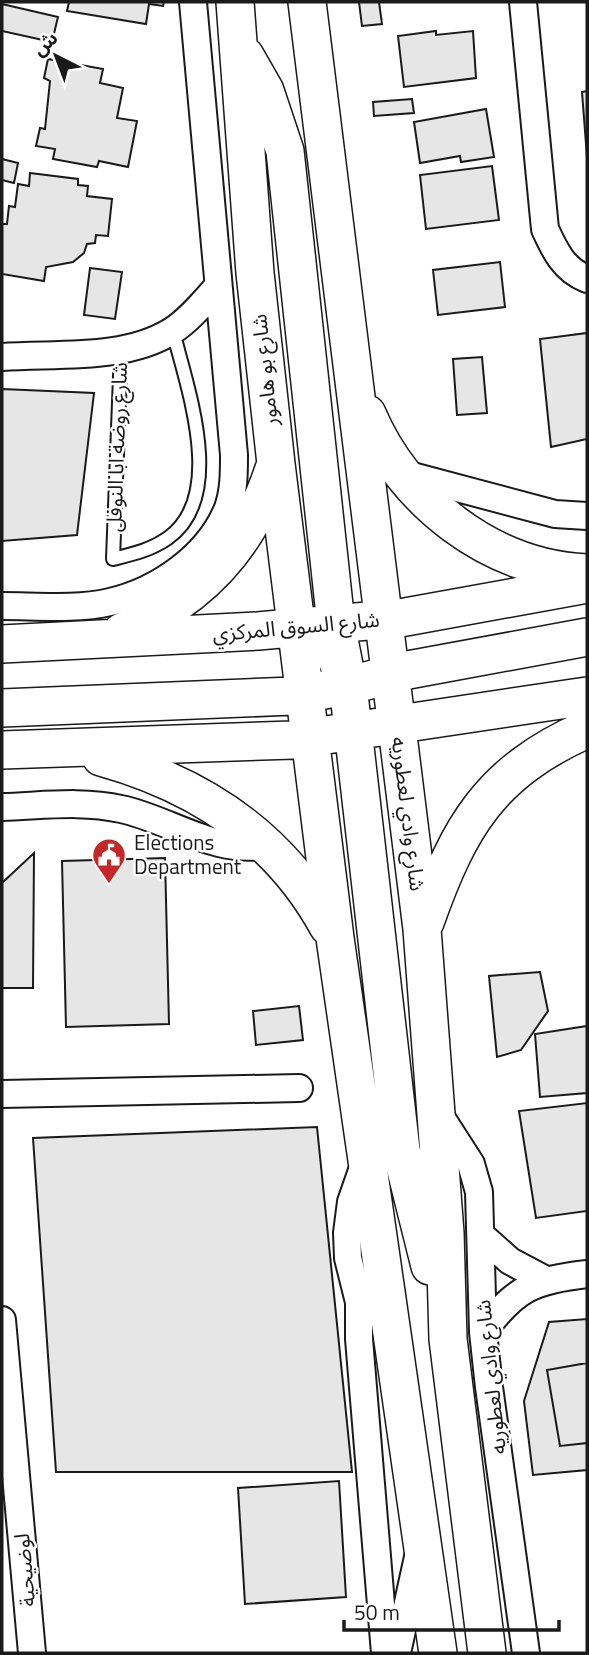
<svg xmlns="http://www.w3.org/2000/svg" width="589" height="1655" font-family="'Titillium Web','Noto Sans Arabic',sans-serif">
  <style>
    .building { fill: #e6e6e6; stroke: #1a1a1a; stroke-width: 2 }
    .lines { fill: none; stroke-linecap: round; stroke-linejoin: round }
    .lane-casing { stroke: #1a1a1a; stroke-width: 16 }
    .street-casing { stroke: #1a1a1a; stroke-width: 30 }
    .secondary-casing { stroke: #1a1a1a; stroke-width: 40 }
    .lane { stroke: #fff; stroke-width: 12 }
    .street { stroke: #fff; stroke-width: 26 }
    .secondary { stroke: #fff; stroke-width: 37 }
    .labels { text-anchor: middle; stroke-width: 5; stroke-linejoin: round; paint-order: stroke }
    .street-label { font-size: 21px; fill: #1a1a1a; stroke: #fff }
    .poi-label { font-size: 21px; fill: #1a1a1a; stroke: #fff; text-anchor: start }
  </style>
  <rect width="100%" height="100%" fill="#fff"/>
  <path class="building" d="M69 2H164L163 6 149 4 146 24 67 11Z
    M359 2H379L382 24 362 26Z
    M2 4 58 17 52 42 2 31Z
    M436 31V35L473 31 476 78 404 87 398 36Z
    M48 59 103 69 100 83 123 88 117 118 137 121 128 167 99 161 97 167 53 159 55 149 36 146 40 128 45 129 50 81 44 78Z
    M587 91V157L582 92Z
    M412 99 414 113 374 116 373 102Z
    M486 109 494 157 461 162 460 156 420 163 414 122Z
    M2 159 18 163 14 183 2 180Z
    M492 166 499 220 426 229 420 175Z
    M30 173 78 179V185L88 186 87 196 112 199 108 236 96 235 95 243 87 244 84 253 73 262 46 267 44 281 2 274V224H7L9 206 15 207 18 184 29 186Z
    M500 262 505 307 438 315 433 270Z
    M90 268 122 272 115 319 84 315Z
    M587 333V439L551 447 540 339Z
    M482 357 487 413 457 415 453 359Z
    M2 389 94 393 77 535 2 541Z
    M34 853 33 988H2V883Z
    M165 858 169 1024 66 1027 62 861Z
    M540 972 548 1011 521 1050 497 1057 489 976Z
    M299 1006 303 1040 256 1045 253 1011Z
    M587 1026V1093L540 1097 535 1034Z
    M587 1103V1211L536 1218 519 1111Z
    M317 1127 352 1472H56L33 1138Z
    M587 1319V1470L533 1475 524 1401 549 1322Z
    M587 1363V1443L560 1446 547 1370Z
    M339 1481 346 1597 245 1604 238 1488Z"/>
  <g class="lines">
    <g class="lane-casing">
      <path id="lane" d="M121 350 113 559C133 554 151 550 168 538 227 496 187 388 173 331"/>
    </g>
    <g class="street-casing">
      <path id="street" d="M523 2 545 229C555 251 564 270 587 279
        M2 357C56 353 124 361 172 331 189 320 205 301 218 286
        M401 473 555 514 587 516
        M2 606C36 606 76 610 110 602 158 591 209 556 228 508 234 491 234 473 234 455L193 2
        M2 807C41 806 82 800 121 809 169 819 215 855 266 845
        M2 1094 299 1088
        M437 1111 471 1164 479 1192 483 1332 489 1387 526 1653
        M365 1162 351 1202 347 1233 348 1258 359 1302V1339L385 1653
        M482 1236 510 1261 544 1279
        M2 1320 32 1653
        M483 1332C515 1288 534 1280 587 1274
        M397 1653 418 1557"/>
    </g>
    <g class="secondary-casing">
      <path id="secondary" d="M235 2 255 273 276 464 335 938 438 1653
        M307 2 422 929 445 1233 448 1339 487 1653
        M245 56 265 91 285 151 336 624 344 665
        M367 414C404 501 491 569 587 573
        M296 627C335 631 342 671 350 703L401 1150 430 1266
        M122 632C198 601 249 546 274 469
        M2 644 258 631 400 618 587 584
        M366 681 408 670 587 637
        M2 708 293 696 329 689
        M2 750 293 740 587 696
        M101 757C198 784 279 836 328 926
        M425 922C459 826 490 772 587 729"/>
    </g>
    <use href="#lane" class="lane"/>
    <use href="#street" class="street"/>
    <use href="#secondary" class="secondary"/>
  </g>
  <defs>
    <g id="civic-pin" transform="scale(1.75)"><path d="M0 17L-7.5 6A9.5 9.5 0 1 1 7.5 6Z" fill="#c62828" stroke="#fff"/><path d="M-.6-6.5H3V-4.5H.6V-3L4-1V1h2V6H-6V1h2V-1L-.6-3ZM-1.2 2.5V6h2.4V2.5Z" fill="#fff"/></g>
  </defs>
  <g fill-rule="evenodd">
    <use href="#civic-pin" x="109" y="855"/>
  </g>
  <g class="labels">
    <g class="street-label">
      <text transform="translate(265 370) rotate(-96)" y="7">شارع بو هامور</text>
      <text transform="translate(117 447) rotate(-88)" y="7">شارع روضة ابا النوفل</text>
      <text transform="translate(296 627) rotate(-5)" y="7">شارع السوق المركزي</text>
      <text transform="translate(408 814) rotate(83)" y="7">شارع وادي لعطوريه</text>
      <text transform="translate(491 1377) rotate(-96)" y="7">شارع وادي لعطوريه</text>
      <text transform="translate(25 1570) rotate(-95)" y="7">لوضيحية</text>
    </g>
    <g class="poi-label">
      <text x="134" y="850">Elections<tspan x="134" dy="24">Department</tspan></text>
    </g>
  </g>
  <rect width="589" height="1655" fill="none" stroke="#1a1a1a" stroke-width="7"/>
  <g transform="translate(56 56) rotate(318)" stroke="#ffffff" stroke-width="5" paint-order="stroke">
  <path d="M0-5L12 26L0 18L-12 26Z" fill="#1a1a1a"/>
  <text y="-10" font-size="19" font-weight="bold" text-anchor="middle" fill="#1a1a1a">ش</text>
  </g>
  <path d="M344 1620v10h215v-10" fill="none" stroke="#1a1a1a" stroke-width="3.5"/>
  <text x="354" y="1620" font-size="21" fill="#1a1a1a" stroke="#ffffff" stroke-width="5" paint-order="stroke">50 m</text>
</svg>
